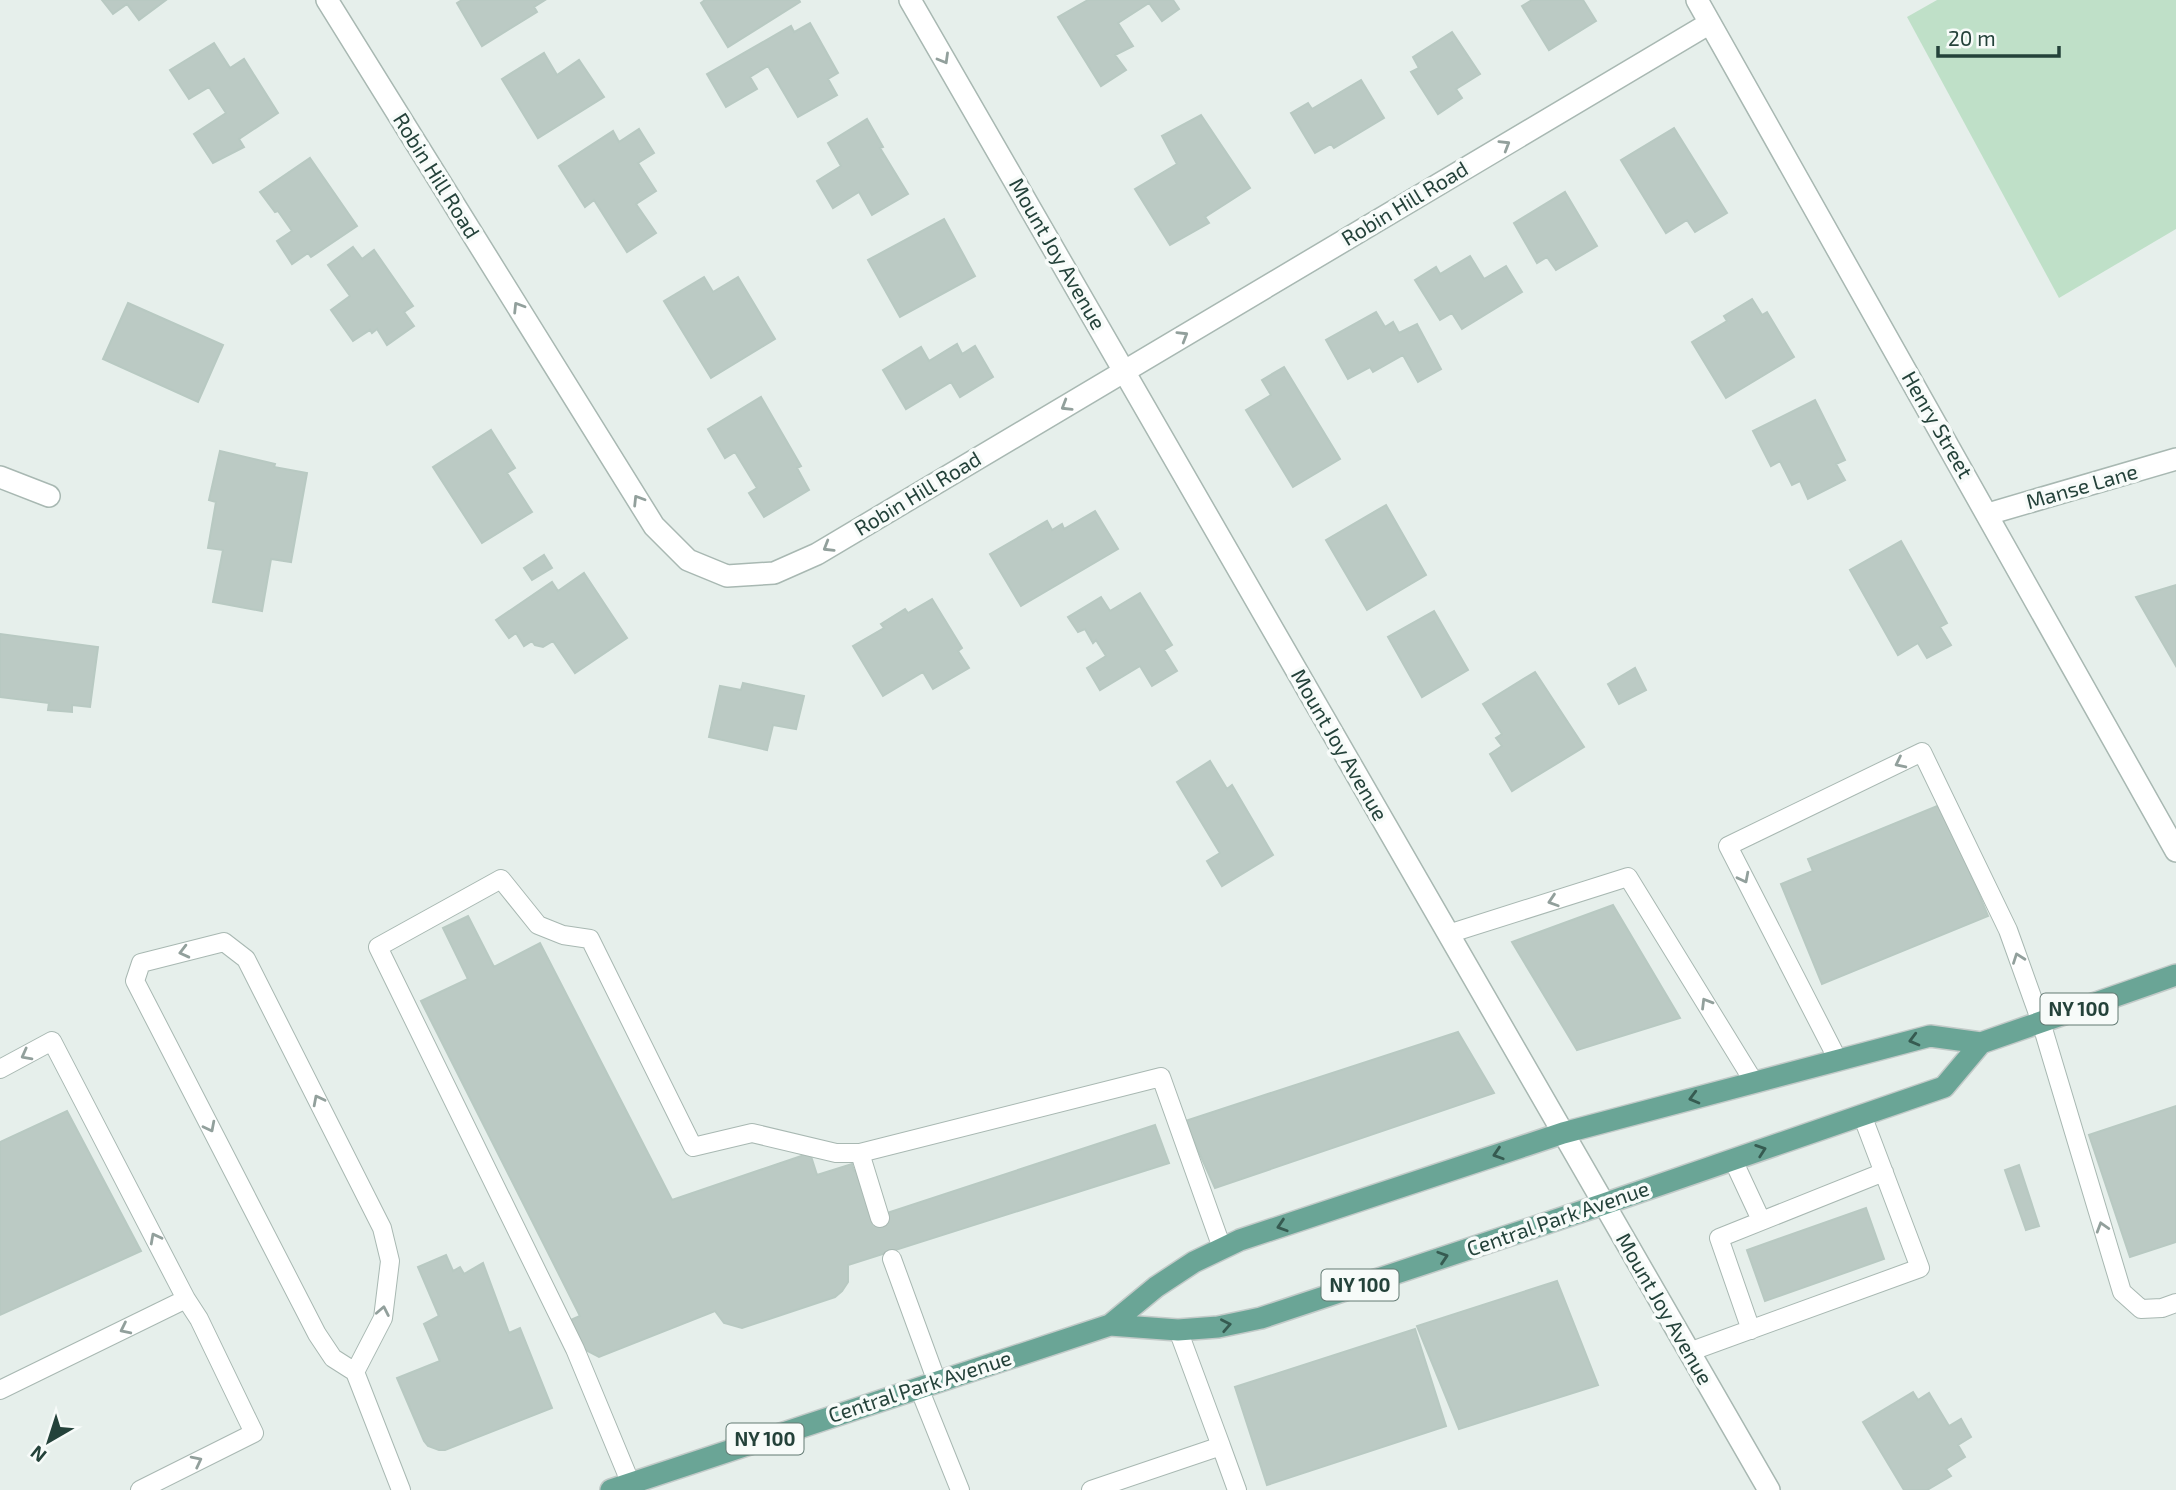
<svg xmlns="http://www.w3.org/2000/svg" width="2176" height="1490" font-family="'Exo 2',sans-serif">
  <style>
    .green { fill: #bfe0c8 }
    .building { fill: #bbcac4; stroke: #b8c9c2; stroke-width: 2 }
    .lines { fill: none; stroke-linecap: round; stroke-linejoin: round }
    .service-casing { stroke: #a8b8b2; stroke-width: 20 }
    .minor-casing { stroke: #a8b8b2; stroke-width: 24 }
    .primary-casing { stroke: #c2cac8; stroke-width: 24 }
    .service { stroke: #fff; stroke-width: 18 }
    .minor { stroke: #fff; stroke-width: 21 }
    .primary { stroke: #6aa596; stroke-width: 21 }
    .oneway { stroke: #92a09c }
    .oneway2 { stroke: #365b51 }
    .labels { text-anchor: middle; stroke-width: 7; stroke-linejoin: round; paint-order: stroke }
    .shield { fill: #f7fbf9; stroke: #637a73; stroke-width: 2 }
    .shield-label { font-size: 19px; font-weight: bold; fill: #24423a }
    .street-label { font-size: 21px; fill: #24423a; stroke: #f7fbf9 }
  </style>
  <rect width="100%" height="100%" fill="#e6efeb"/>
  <path class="green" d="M1937 0H2176V229L2059 298 1907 17Z"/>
  <path class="building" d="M102 0H166L139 20 127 4 113 14Z
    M462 0H545L534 7 537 12 482 46 457 3Z
    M705 0H799L800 2 728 47 701 3Z
    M1088 0H1173L1179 9 1162 21 1149 3 1118 23 1133 46 1115 55 1126 70 1101 86 1058 17Z
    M1532 0H1583L1596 21 1549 50 1522 6Z
    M810 23 838 73 828 79 837 95 798 117 768 66 750 77 757 89 726 107 707 74 791 26 794 32Z
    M1452 32 1480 74 1456 89 1462 98 1438 114 1411 72 1419 68 1413 57Z
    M214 43 230 68 244 59 278 113 239 139 244 147 213 163 194 134 226 113 209 87 189 99 170 70Z
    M544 53 557 75 579 60 604 97 538 138 502 79Z
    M1361 80 1384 118 1334 148 1331 144 1315 153 1291 113 1308 103 1312 109Z
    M1201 115 1250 188 1205 217 1209 223 1170 245 1135 189 1177 164 1162 136Z
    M867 119 883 147 880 148 908 194 872 215 859 192 833 208 817 181 841 166 828 143Z
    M1674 128 1727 213 1695 232 1687 220 1666 233 1621 160Z
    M639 129 654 153 638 163 656 191 636 204 656 233 627 252 594 200 585 207 559 166 613 131 619 142Z
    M310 158 357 226 311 257 308 253 292 264 277 241 292 231 278 211 275 212 260 192Z
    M1565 192 1597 246 1556 270 1547 257 1537 263 1514 223Z
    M944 219 975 276 900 317 868 260Z
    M353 247 362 259 374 250 413 306 404 312 414 326 387 345 377 329 372 333 370 330 353 341 331 310 350 296 328 265Z
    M1470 256 1484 279 1506 266 1522 292 1462 329 1452 313 1440 320 1415 280 1436 267 1440 274Z
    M704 277 713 292 738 277 775 339 711 378 664 301Z
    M1752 299 1762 315 1767 312 1794 357 1726 398 1692 342 1727 321 1724 316Z
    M128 303 223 345 198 402 103 359Z
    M1376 312 1385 327 1393 322 1399 333 1417 324 1441 369 1418 382 1403 355 1373 372 1370 367 1348 379 1326 340Z
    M957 344 962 354 975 346 993 377 960 397 951 382 906 409 883 370 921 347 929 361Z
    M1284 367 1340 459 1293 487 1246 410 1271 395 1262 380Z
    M761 397 801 466 797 468 809 490 764 517 749 493 757 488 735 452 725 458 708 429Z
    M1815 400 1845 460 1836 464 1845 480 1808 499 1800 481 1792 485 1780 461 1771 466 1753 431Z
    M491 430 515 468 507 473 532 512 482 543 433 467Z
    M220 451 275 464 274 467 307 473 291 562 271 559 262 611 213 602 223 550 208 548 216 502 209 500Z
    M1386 505 1426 575 1367 610 1326 540Z
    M1095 511 1118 549 1021 606 990 554 1047 521 1052 530 1062 524 1064 529Z
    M1901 541 1947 623 1940 627 1951 645 1927 658 1918 643 1898 655 1850 570Z
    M544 555 552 568 532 580 524 568Z
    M584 573 627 638 575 673 553 641 543 647 535 645 532 641 524 646 516 633 509 638 496 620 552 582 558 591Z
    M2176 585V666L2136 597Z
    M1140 593 1172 645 1164 650 1177 671 1152 686 1140 666 1100 690 1087 668 1106 656 1096 640 1093 643 1085 629 1078 632 1068 617 1101 597 1110 611Z
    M932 599 962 648 958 651 969 668 933 689 923 672 883 696 853 646 884 628 881 624 905 609 908 613Z
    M1434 611 1468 670 1422 697 1388 637Z
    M0 634 98 647 90 707 72 705V712L48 710 49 703 0 697Z
    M1635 668 1646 690 1619 704 1608 684Z
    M1535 672 1584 747 1512 791 1490 754 1502 746 1496 738 1502 734 1483 704Z
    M743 683 804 696 796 729 773 725 767 750 709 737 720 686 741 690Z
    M1210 761 1227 789 1232 785 1273 855 1222 886 1207 861 1220 853 1177 782Z
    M1942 804 1988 916 1822 984 1781 884 1813 871 1808 859Z
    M1613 905 1680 1018 1577 1050 1512 942Z
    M468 916 494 967 540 943 672 1200 810 1153 817 1175 852 1164 854 1171 859 1169 875 1217 1155 1125 1169 1163 848 1265V1282L842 1291 835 1297 742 1328 724 1323 715 1311 599 1357 578 1346 566 1322 580 1316 421 1001 468 979 443 928Z
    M1458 1032 1494 1093 1215 1188 1185 1121Z
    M2176 1106V1242L2130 1257 2089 1135Z
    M67 1111 141 1251 0 1315V1142Z
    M2019 1165 2039 1226 2026 1230 2005 1170Z
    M1866 1208 1884 1259 1765 1301 1747 1250Z
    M446 1255 453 1271 460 1267 464 1274 483 1263 509 1333 520 1328 552 1408 445 1450H439L428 1446 424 1441 397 1378 440 1361 424 1324 439 1316 418 1267Z
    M1557 1281 1598 1385 1459 1429 1417 1326Z
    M1415 1329 1446 1426 1267 1485 1235 1387Z
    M1913 1392 1918 1400 1929 1393 1949 1426 1961 1419 1971 1437 1958 1445 1965 1457 1946 1469 1951 1476 1927 1490H1904L1863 1422Z"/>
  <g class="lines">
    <g class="service-casing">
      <path id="service" d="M1448 934 1628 877 1754 1082
        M1838 1060 1728 846 1922 752 2008 930 2041 1022 2122 1292 2141 1309 2162 1308 2176 1303
        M0 1069 52 1041 186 1299 199 1319 254 1433 140 1490
        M860 1153 1161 1077 1222 1248
        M1733 1160 1761 1220
        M892 1259 937 1382
        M1751 1330 1719 1238 1884 1172
        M1689 1352 1920 1268 1862 1115
        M355 1372 383 1318 390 1261 382 1228 246 959 224 942 141 963 135 981 317 1334 333 1358 355 1372 401 1490
        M919 1388 960 1490
        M0 1390 186 1299
        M1221 1446 1237 1490
        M631 1484 575 1349 378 947 501 879 538 925 563 935 590 939 693 1147 752 1133 836 1153H860L880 1218
        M1091 1490 1221 1446 1178 1330"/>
    </g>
    <g class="minor-casing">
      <path id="minor" d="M327 0 654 526 688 560 727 576 774 573 817 554 1710 23
        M910 0 1769 1490
        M1697 0 2176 851
        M0 477 49 496
        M1988 514 2176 459"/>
    </g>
    <g class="primary-casing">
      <path id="primary" d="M1110 1325 1178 1330 1218 1327 1261 1318 1604 1204 1944 1087 1981 1043
        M611 1490 1110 1325 1156 1287 1194 1262 1240 1240 1527 1145 1563 1133 1930 1036 1981 1043 2176 975"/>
    </g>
    <use href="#service" class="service"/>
    <use href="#minor" class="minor"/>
    <use href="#primary" class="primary"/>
  </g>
  <defs><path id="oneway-chevron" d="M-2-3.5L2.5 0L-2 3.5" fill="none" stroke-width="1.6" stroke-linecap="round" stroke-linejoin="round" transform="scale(1.75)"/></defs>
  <g class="oneway">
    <use href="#oneway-chevron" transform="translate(944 59) rotate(60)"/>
    <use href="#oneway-chevron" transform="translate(1505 145) rotate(-31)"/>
    <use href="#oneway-chevron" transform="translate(518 307) rotate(-122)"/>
    <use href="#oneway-chevron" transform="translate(1183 336) rotate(-31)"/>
    <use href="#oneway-chevron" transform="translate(1066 406) rotate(149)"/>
    <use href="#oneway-chevron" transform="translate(638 500) rotate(-122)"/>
    <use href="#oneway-chevron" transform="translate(828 547) rotate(149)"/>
    <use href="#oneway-chevron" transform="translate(1900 763) rotate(154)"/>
    <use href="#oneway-chevron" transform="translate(1744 878) rotate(63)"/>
    <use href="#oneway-chevron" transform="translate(1553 901) rotate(162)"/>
    <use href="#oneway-chevron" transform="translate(184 952) rotate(166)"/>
    <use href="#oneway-chevron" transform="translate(2018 958) rotate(-110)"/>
    <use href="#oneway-chevron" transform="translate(1706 1003) rotate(-121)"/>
    <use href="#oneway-chevron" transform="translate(26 1055) rotate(152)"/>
    <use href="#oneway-chevron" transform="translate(318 1100) rotate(-117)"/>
    <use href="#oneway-chevron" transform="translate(210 1127) rotate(63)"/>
    <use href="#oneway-chevron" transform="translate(2102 1227) rotate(-107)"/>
    <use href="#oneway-chevron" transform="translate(155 1238) rotate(-118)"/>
    <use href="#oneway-chevron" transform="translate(383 1311) rotate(-79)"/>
    <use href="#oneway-chevron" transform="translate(125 1329) rotate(154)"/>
    <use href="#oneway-chevron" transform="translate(197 1461) rotate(-27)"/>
  </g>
  <g class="oneway2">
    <use href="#oneway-chevron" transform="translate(1914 1040) rotate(165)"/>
    <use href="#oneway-chevron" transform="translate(1694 1098) rotate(165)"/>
    <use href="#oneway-chevron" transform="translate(1761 1150) rotate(-19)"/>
    <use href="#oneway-chevron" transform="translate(1498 1154) rotate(162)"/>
    <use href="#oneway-chevron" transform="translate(1282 1226) rotate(162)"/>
    <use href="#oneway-chevron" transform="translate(1443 1257) rotate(-18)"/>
    <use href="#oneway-chevron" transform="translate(1226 1325) rotate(-11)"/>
  </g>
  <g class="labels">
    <g class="shield">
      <rect x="2040.5" y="993.5" width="77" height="31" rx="5"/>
      <rect x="1321.5" y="1269.5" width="77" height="31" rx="5"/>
      <rect x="726.5" y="1423.5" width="77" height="31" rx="5"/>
    </g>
    <g class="shield-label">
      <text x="2079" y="1016">NY 100</text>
      <text x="1360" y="1292">NY 100</text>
      <text x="765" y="1446">NY 100</text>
    </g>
    <g class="street-label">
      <text transform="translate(436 176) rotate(58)" y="7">Robin Hill Road</text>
      <text transform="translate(1405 204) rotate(-31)" y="7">Robin Hill Road</text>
      <text transform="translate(1057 254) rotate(60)" y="7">Mount Joy Avenue</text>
      <text transform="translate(1937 425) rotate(60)" y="7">Henry Street</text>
      <text transform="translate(2082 487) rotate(-16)" y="7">Manse Lane</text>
      <text transform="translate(918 494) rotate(-31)" y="7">Robin Hill Road</text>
      <text transform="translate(1339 745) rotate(60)" y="7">Mount Joy Avenue</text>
      <text transform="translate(1558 1219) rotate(-19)" y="7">Central Park Avenue</text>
      <text transform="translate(1664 1309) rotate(60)" y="7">Mount Joy Avenue</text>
      <text transform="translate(920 1387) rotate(-18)" y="7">Central Park Avenue</text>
    </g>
  </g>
  <g transform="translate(49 1441) rotate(219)" stroke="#f7fbf9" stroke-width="5" paint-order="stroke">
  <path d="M0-5L12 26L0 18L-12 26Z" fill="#24423a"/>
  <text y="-10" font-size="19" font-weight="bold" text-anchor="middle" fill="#24423a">N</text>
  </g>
  <path d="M1938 46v10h121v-10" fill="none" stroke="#24423a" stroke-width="3.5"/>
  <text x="1948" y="46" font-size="21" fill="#24423a" stroke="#f7fbf9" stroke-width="5" paint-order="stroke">20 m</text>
</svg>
